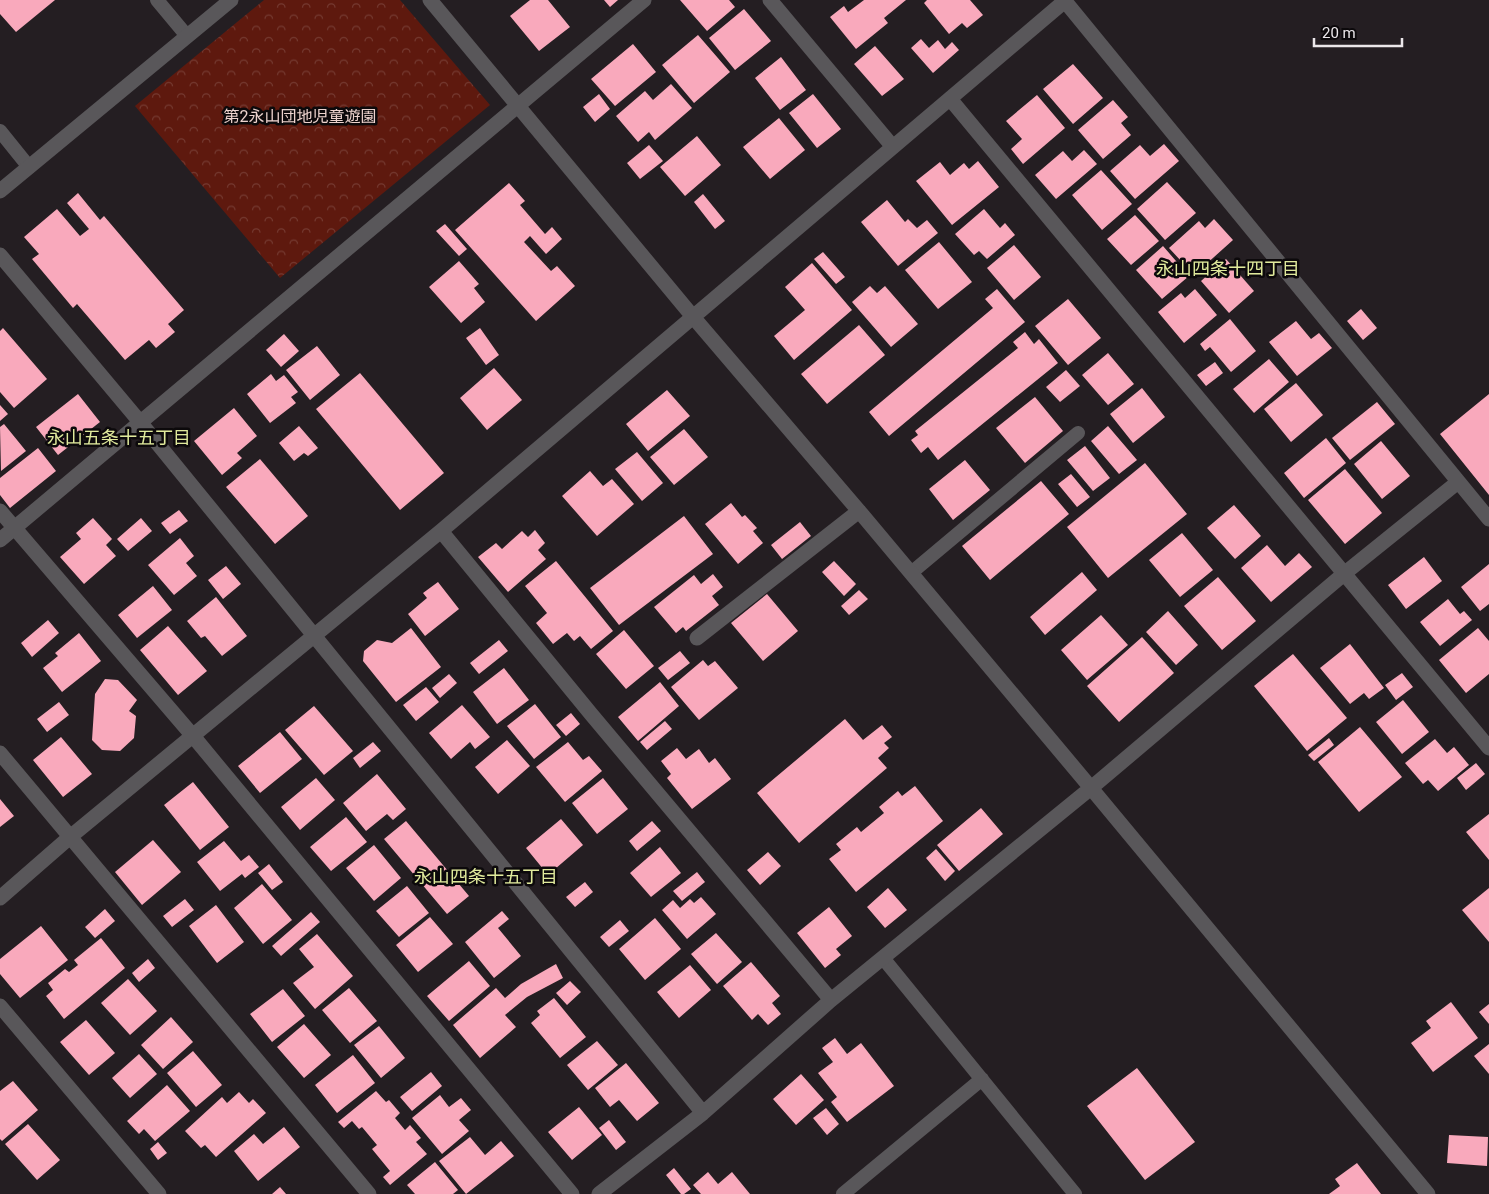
<svg xmlns="http://www.w3.org/2000/svg" width="1489" height="1194" font-family="Roboto,'Noto Sans JP',sans-serif">
  <style>
    .park { fill: url(#park-crowns) }
    .building { fill: #f9a9bc }
    .lines { fill: none; stroke-linecap: round; stroke-linejoin: round }
    .lane { stroke: #59575a; stroke-width: 14 }
    .street { stroke: #59575a; stroke-width: 15 }
    .labels { text-anchor: middle; stroke-width: 5; stroke-linejoin: round; paint-order: stroke }
    .park-label { font-size: 16px; fill: #edd3ce; stroke: #0c090b }
    .neighbourhood-label { font-size: 18px; fill: #e0ea9c; stroke: #0c090b }
  </style>
  <defs>
    <pattern id="park-crowns" width="20" height="18" patternUnits="userSpaceOnUse" patternTransform="scale(1.25)"><rect width="20" height="18" fill="#5e190e"/><path d="M2 6a3 3 0 1 1 6 0M12 15a3 3 0 1 1 6 0" fill="none" stroke="#753a31"/></pattern>
  </defs>
  <rect width="100%" height="100%" fill="#241e22"/>
  <path class="park" d="M264 0H400L490 105 280 278 135 106Z"/>
  <path class="building" d="M0 0H55L16 32 0 14Z
    M530 0H548L570 27 539 51 510 16Z
    M604 0H618L610 7Z
    M680 0H729L735 7 707 31Z
    M864 0H906L884 18 888 23 856 49 830 17 844 6 848 12Z
    M927 0H970L983 15 967 28 962 23 949 34 924 3Z
    M744 9 771 41 735 70 709 38Z
    M698 35 730 72 694 103 662 65Z
    M921 39 929 48 938 40 945 49 952 42 959 50 933 73 911 48Z
    M633 44 656 72 615 106 591 79Z
    M875 46 904 79 882 96 854 64Z
    M781 57 806 90 780 110 755 78Z
    M1073 64 1103 98 1073 124 1043 89Z
    M671 84 692 108 655 140 649 132 638 142 616 116 645 91 653 100Z
    M599 94 610 109 595 122 583 107Z
    M813 94 841 129 817 148 789 113Z
    M1037 95 1065 128 1023 164 1011 149 1022 139 1006 121Z
    M1113 100 1128 117 1121 123 1131 135 1103 159 1078 130Z
    M779 118 805 150 770 179 743 147Z
    M697 136 721 165 685 196 660 167Z
    M1164 144 1179 161 1135 199 1110 171 1140 145 1150 156Z
    M649 145 663 161 640 179 627 163Z
    M1084 150 1097 164 1056 199 1035 175 1063 151 1072 161Z
    M978 161 999 187 952 225 916 181 940 162 950 175 964 163 969 169Z
    M1101 170 1132 204 1102 230 1072 195Z
    M1167 182 1196 213 1165 240 1137 209Z
    M509 183 525 201 520 205 545 234 552 227 562 239 546 254 530 236 524 242 551 271 557 266 575 286 536 321 455 230Z
    M78 193 100 220 104 216 184 310 168 324 175 332 156 348 149 340 125 360 77 304 73 308 32 259 39 254 24 237 57 209 80 236 89 229 67 203Z
    M703 194 725 221 715 229 694 202Z
    M887 200 905 222 908 219 917 228 927 220 938 233 898 266 861 222Z
    M984 209 1000 228 1005 223 1015 235 987 259 979 251 974 255 955 234Z
    M1135 215 1159 241 1131 265 1107 239Z
    M1214 219 1233 240 1194 275 1169 248 1199 221 1205 228Z
    M445 224 467 249 459 256 436 231Z
    M939 242 972 282 938 309 905 270Z
    M1014 245 1041 277 1014 300 987 268Z
    M1163 246 1189 276 1162 299 1136 270Z
    M823 252 845 277 836 284 814 259Z
    M1226 259 1254 291 1229 313 1201 281Z
    M459 261 479 284 474 288 485 302 461 323 429 287Z
    M812 263 852 310 794 360 774 336 805 310 785 287Z
    M870 286 877 293 885 286 918 324 891 347 852 302Z
    M997 289 1025 322 889 436 869 412 993 308 985 299Z
    M1195 289 1217 315 1184 343 1158 312 1181 293 1185 298Z
    M1068 299 1101 338 1068 365 1035 326Z
    M1361 309 1377 328 1363 340 1347 321Z
    M1230 319 1256 351 1231 372 1210 347 1205 351 1200 344Z
    M1296 321 1311 339 1319 333 1332 348 1297 376 1269 342Z
    M859 325 885 355 827 404 801 374Z
    M3 328 47 379 14 408 0 392V331Z
    M480 328 499 355 486 365 466 338Z
    M1025 332 1034 344 1039 339 1058 363 938 460 928 447 921 453 911 440 918 435 915 431 1018 348 1013 342Z
    M284 334 299 351 281 367 266 350Z
    M317 346 340 375 310 400 286 370Z
    M1108 353 1134 384 1108 405 1082 375Z
    M1269 359 1289 382 1254 413 1233 389Z
    M1215 362 1223 373 1206 386 1197 375Z
    M494 368 522 400 487 430 460 398Z
    M1066 370 1080 386 1060 402 1046 387Z
    M360 373 444 473 400 510 316 409Z
    M271 374 276 381 284 375 298 392 291 397 296 403 270 423 247 394Z
    M1296 383 1323 415 1291 442 1264 409Z
    M1142 388 1165 417 1133 443 1110 414Z
    M667 390 690 416 648 451 626 424Z
    M78 394 100 422 58 455 36 427Z
    M1489 394V495L1440 434Z
    M1035 397 1063 431 1025 463 996 428Z
    M1377 402 1395 424 1350 460 1332 438Z
    M0 405 8 414 0 421Z
    M234 408 257 436 237 453 242 458 222 475 194 441Z
    M4 424 26 451 1 471 0 427Z
    M299 426 318 448 308 456 304 453 294 461 279 443Z
    M1108 426 1137 460 1119 474 1091 441Z
    M684 429 708 457 674 485 650 457Z
    M1326 438 1346 463 1304 498 1284 473Z
    M1381 441 1410 476 1382 499 1354 464Z
    M1085 446 1110 478 1093 491 1067 460Z
    M38 448 56 471 10 508 0 495V478Z
    M637 452 663 483 642 501 615 469Z
    M260 459 308 516 275 544 226 487Z
    M965 460 990 490 953 520 929 489Z
    M1145 463 1187 514 1108 578 1067 527Z
    M1345 469 1382 513 1345 544 1308 500Z
    M590 471 603 486 612 479 634 504 597 536 562 496Z
    M1071 474 1090 497 1077 507 1058 484Z
    M1041 481 1069 514 990 580 962 546Z
    M731 503 742 517 745 515 757 528 753 531 763 543 738 564 705 524Z
    M1234 505 1261 536 1235 559 1207 528Z
    M179 510 188 521 170 534 161 523Z
    M684 516 713 554 619 625 590 588Z
    M93 518 112 539 106 545 116 556 84 584 60 557 81 539 76 533Z
    M141 518 152 531 128 551 117 539Z
    M800 522 811 536 782 559 771 545Z
    M535 530 545 543 538 550 546 559 508 592 478 557 496 543 502 549 522 531 528 537Z
    M1182 533 1213 570 1180 597 1149 560Z
    M180 538 194 556 186 563 197 576 174 595 148 565Z
    M1267 545 1285 566 1299 553 1312 567 1271 602 1241 568Z
    M1424 557 1442 581 1406 609 1388 585Z
    M556 561 613 631 591 649 580 636 574 641 567 633 553 644 536 623 547 613 525 586Z
    M834 561 856 584 844 596 822 572Z
    M1489 564V604L1480 611 1461 587Z
    M226 566 241 584 223 599 208 580Z
    M1082 572 1097 590 1045 635 1030 617Z
    M713 574 723 587 712 596 719 605 686 631 683 627 676 633 654 607 694 575 701 584Z
    M1218 577 1256 621 1222 650 1184 606Z
    M438 582 459 609 425 636 408 614 427 598 423 593Z
    M153 586 172 610 137 638 118 615Z
    M859 590 868 599 849 615 841 606Z
    M767 594 798 631 763 661 731 623Z
    M216 597 247 636 222 656 205 636 201 638 187 621Z
    M1448 599 1460 614 1464 611 1472 620 1440 646 1420 622Z
    M1168 611 1198 645 1176 665 1146 632Z
    M1101 615 1128 645 1087 680 1061 650Z
    M48 620 59 633 32 657 21 643Z
    M168 626 207 671 178 695 140 650Z
    M411 628 441 667 396 702 363 661 364 651 377 640 392 643Z
    M1478 628 1489 641V674L1466 693 1439 660Z
    M624 630 654 666 626 689 596 654Z
    M79 633 101 661 62 692 43 668 58 656 55 653Z
    M1142 637 1174 673 1119 722 1087 686Z
    M499 640 508 651 479 674 470 663Z
    M1350 644 1384 688 1369 699 1364 693 1350 704 1320 668Z
    M680 651 690 663 668 680 658 668Z
    M1293 654 1347 718 1307 751 1254 686Z
    M703 660 708 666 715 661 738 688 699 720 671 687Z
    M504 668 529 700 497 724 473 692Z
    M1402 673 1413 687 1396 700 1385 685Z
    M449 674 457 683 440 698 432 688Z
    M105 679 118 680 137 700 129 711 136 716 134 738 120 751 102 750 92 740 95 694Z
    M660 682 679 706 638 741 618 717Z
    M426 687 439 702 416 721 403 705Z
    M1403 700 1429 732 1402 754 1376 722Z
    M59 702 69 715 47 732 37 719Z
    M535 704 561 737 534 759 507 726Z
    M462 705 490 737 475 749 470 742 451 759 429 733Z
    M314 706 353 751 324 775 285 730Z
    M571 713 580 724 566 736 556 725Z
    M845 719 863 740 882 725 892 737 884 743 889 748 878 758 887 768 799 843 757 793Z
    M665 721 672 729 647 750 640 742Z
    M1360 727 1402 777 1359 812 1318 762Z
    M280 732 302 759 260 793 238 766Z
    M61 737 92 774 63 797 33 760Z
    M1329 738 1334 745 1314 761 1308 755Z
    M1435 739 1447 753 1454 747 1469 765 1438 791 1428 780 1423 784 1405 763Z
    M507 740 530 766 498 794 475 767Z
    M373 742 381 751 360 768 353 758Z
    M568 742 583 760 589 756 602 771 565 802 536 767Z
    M677 748 686 759 699 749 709 763 715 758 731 779 692 809 667 778 671 774 661 761Z
    M1476 763 1485 774 1466 790 1457 778Z
    M377 774 406 809 393 820 387 814 366 831 343 803Z
    M316 778 335 800 300 830 281 807Z
    M603 778 628 809 597 834 572 803Z
    M193 782 229 827 200 850 164 805Z
    M915 786 943 821 856 892 829 859 841 850 836 844 857 827 861 832 884 813 879 807 898 791 902 796Z
    M0 799 14 816 0 827Z
    M981 808 1003 834 959 871 937 845Z
    M1489 814V860L1466 832Z
    M346 817 367 842 331 871 310 847Z
    M561 819 583 845 548 875 526 848Z
    M406 821 469 896 447 914 384 839Z
    M652 821 661 831 637 851 629 841Z
    M153 840 181 872 142 905 115 872Z
    M224 841 241 861 249 855 259 867 245 878 242 874 220 891 197 862Z
    M374 845 401 878 374 901 346 868Z
    M660 847 681 873 651 897 630 873Z
    M936 849 955 871 945 881 926 858Z
    M768 852 781 866 760 885 747 870Z
    M269 864 283 882 272 890 258 873Z
    M697 872 705 882 682 901 673 891Z
    M585 882 593 892 575 907 566 897Z
    M262 884 292 920 263 944 234 908Z
    M407 886 429 913 399 937 376 911Z
    M888 888 907 910 885 928 867 907Z
    M1489 888V942L1462 910Z
    M701 897 716 914 687 939 662 910 673 900 680 908 690 899 694 903Z
    M185 899 194 910 172 927 163 916Z
    M216 905 244 942 217 963 189 926Z
    M829 907 852 936 836 949 841 955 825 968 797 933Z
    M105 909 115 921 95 938 85 927Z
    M502 911 509 919 498 928 521 956 494 978 465 942Z
    M311 912 320 922 281 956 272 946Z
    M430 917 453 944 418 972 396 945Z
    M655 918 681 949 645 980 619 949Z
    M620 920 629 931 609 947 600 937Z
    M41 926 68 960 20 998 0 974V959Z
    M716 933 742 962 717 984 691 954Z
    M317 934 353 976 315 1009 293 983 314 967 299 949Z
    M101 938 125 968 64 1019 46 996 53 990 48 983 65 969 69 972 78 965 74 960Z
    M148 959 155 968 139 982 132 973Z
    M469 961 490 986 449 1021 427 996Z
    M751 962 780 996 772 1003 781 1014 768 1025 758 1014 752 1020 723 986Z
    M556 964 563 978 527 997 505 1015 516 1027 480 1058 453 1025 496 988 505 998 521 984Z
    M690 965 711 990 679 1018 657 992Z
    M128 979 157 1011 130 1035 101 1003Z
    M570 981 581 992 567 1005 556 993Z
    M349 988 377 1021 350 1043 322 1010Z
    M283 989 305 1016 272 1042 250 1014Z
    M554 998 586 1037 560 1058 531 1023 540 1015 537 1011Z
    M1451 1002 1478 1038 1433 1072 1411 1043 1431 1028 1426 1021Z
    M1489 1004V1024L1479 1012Z
    M171 1017 193 1042 163 1069 141 1045Z
    M86 1020 115 1053 89 1075 60 1042Z
    M304 1024 331 1055 304 1078 277 1047Z
    M379 1026 405 1058 381 1078 354 1045Z
    M835 1038 847 1054 861 1043 894 1086 847 1122 831 1102 837 1097 818 1073 833 1062 822 1048Z
    M597 1041 618 1065 588 1090 567 1065Z
    M1489 1044V1074L1474 1056Z
    M193 1051 222 1085 196 1107 167 1073Z
    M139 1054 157 1074 130 1098 112 1078Z
    M353 1055 375 1083 337 1113 315 1085Z
    M626 1063 659 1103 637 1121 619 1100 610 1107 595 1088Z
    M1137 1068 1195 1142 1145 1180 1087 1106Z
    M431 1072 442 1086 412 1111 400 1097Z
    M801 1074 824 1100 796 1125 773 1099Z
    M13 1081 38 1110 2 1141 0 1139V1091Z
    M167 1085 190 1111 155 1141 144 1129 139 1134 127 1121Z
    M376 1091 386 1102 389 1100 400 1113 395 1118 405 1130 410 1125 421 1138 416 1142 427 1154 390 1185 383 1177 390 1171 372 1149 377 1145 362 1127 359 1129 352 1121 344 1128 338 1122Z
    M239 1092 249 1103 253 1099 266 1113 216 1157 205 1145 201 1148 185 1131 222 1097 227 1103Z
    M440 1095 449 1107 461 1098 471 1110 459 1120 469 1131 442 1154 412 1118Z
    M579 1107 602 1135 572 1160 548 1132Z
    M826 1108 839 1124 827 1135 813 1118Z
    M609 1120 626 1142 616 1150 599 1128Z
    M28 1124 60 1160 37 1180 5 1144Z
    M284 1127 300 1147 258 1181 234 1151 254 1134 263 1144Z
    M1449 1135 1488 1137 1487 1166 1447 1163Z
    M470 1137 485 1155 501 1141 514 1156 466 1194 439 1161Z
    M158 1142 167 1153 158 1160 150 1149Z
    M435 1162 458 1190 453 1194H415L407 1185Z
    M1357 1163 1381 1194H1329L1340 1186 1335 1179Z
    M674 1168 691 1189 684 1194H681L666 1175Z
    M708 1172 718 1184 732 1172 750 1194H701L693 1185Z
    M280 1187 286 1194H272Z"/>
  <g class="lines">
    <path class="lane" d="M157 0 187 36
      M0 131 29 167
      M911 573 1078 433
      M883 958 1075 1194
      M843 1194 982 1079"/>
    <path class="street" d="M430 0 694 318 859 511 1091 788 1428 1194
      M770 0 893 147
      M1064 0 1489 519
      M951 100 1489 748
      M0 191 231 0
      M0 255 140 422 703 1113
      M0 511 193 736 572 1194
      M441 531 591 714 831 1000
      M0 540 644 0
      M697 638 859 511
      M0 753 369 1194
      M0 898 70 837 441 531 1066 0
      M0 1006 159 1194
      M599 1194 703 1113 831 1000 1091 788 1345 573 1458 482"/>
  </g>
  <g class="labels">
    <g class="park-label">
      <text x="300" y="122">第2永山団地児童遊園</text>
    </g>
    <g class="neighbourhood-label">
      <text x="1228" y="275">永山四条十四丁目</text>
      <text x="119" y="444">永山五条十五丁目</text>
      <text x="486" y="883">永山四条十五丁目</text>
    </g>
  </g>
  <path d="M1314 38v8h88v-8" fill="none" stroke="#ebe7ea" stroke-width="2.5"/>
  <text x="1322" y="38" font-size="15" fill="#ebe7ea" stroke="#0c090b" stroke-width="4" paint-order="stroke">20 m</text>
</svg>
